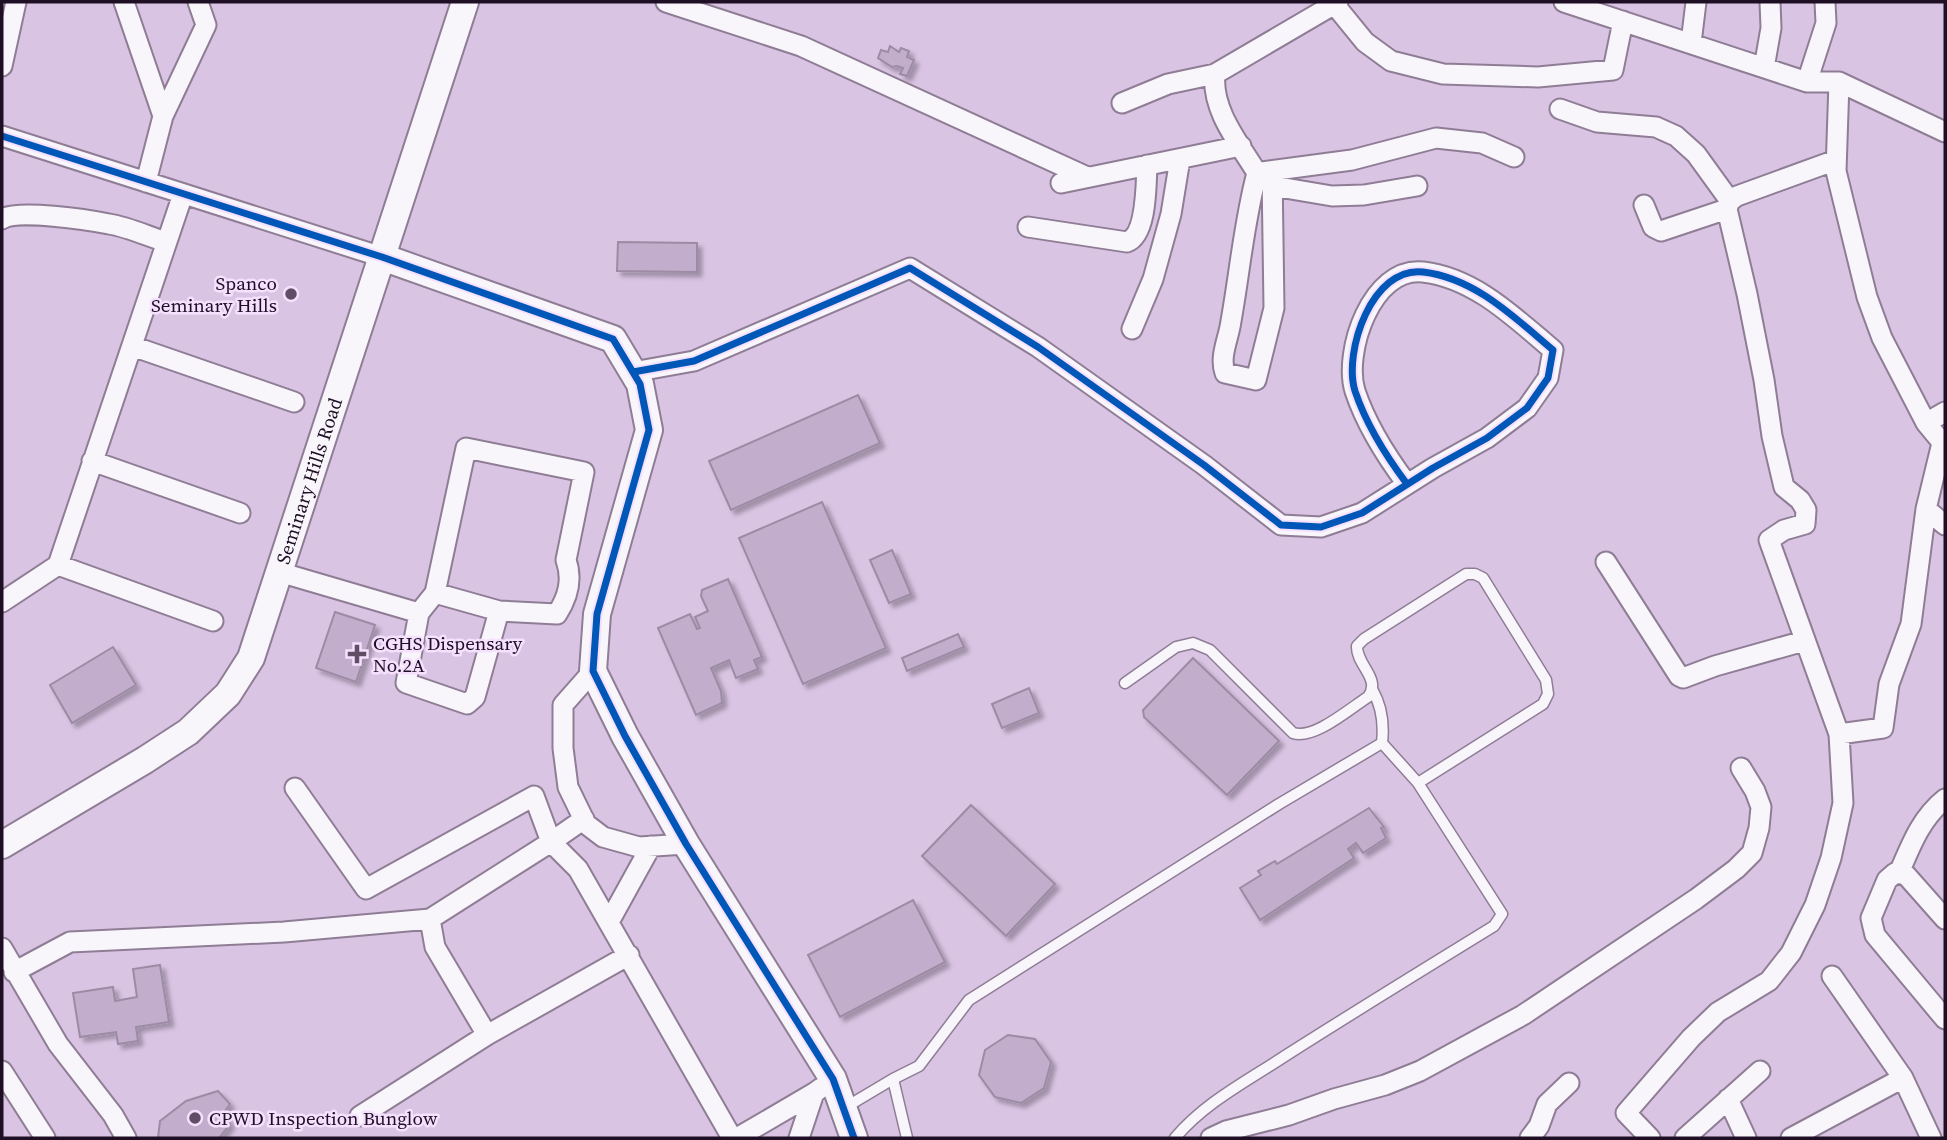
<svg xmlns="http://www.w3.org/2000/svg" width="1947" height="1140" font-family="'Source Serif 4',serif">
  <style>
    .building { fill: #c3adcc; stroke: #9c8ba4; stroke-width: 2; filter: url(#shadow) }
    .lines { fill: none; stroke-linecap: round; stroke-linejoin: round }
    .lane-casing { stroke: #8e7d95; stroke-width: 13 }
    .street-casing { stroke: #8e7d95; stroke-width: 23 }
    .secondary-casing { stroke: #8e7d95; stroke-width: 30 }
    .lane { stroke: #f9f6fb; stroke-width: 10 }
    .street { stroke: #f9f6fb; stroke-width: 19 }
    .secondary { stroke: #f9f6fb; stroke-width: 26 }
    .cycleway-casing { stroke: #f5e0fe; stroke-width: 11 }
    .cycleway { stroke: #0057b8; stroke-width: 7 }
    .poi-dot { fill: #604e67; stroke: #f5e0fe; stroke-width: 2.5 }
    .labels { text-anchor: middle; stroke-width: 5; stroke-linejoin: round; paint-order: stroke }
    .poi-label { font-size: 19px; fill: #1e0f24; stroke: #f5e0fe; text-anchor: start }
    .street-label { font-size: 19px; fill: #1e0f24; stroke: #f5e0fe }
  </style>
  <defs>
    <filter id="shadow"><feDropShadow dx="4.5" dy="4.5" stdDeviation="2" flood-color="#0004"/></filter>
  </defs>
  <rect width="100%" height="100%" fill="#dac4e4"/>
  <path class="building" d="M890 46 899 52 901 48 909 51 907 57 914 60 907 76 900 74 903 68 897 66 892 67 878 58 881 50 888 52Z
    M618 242 697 243V272L617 271Z
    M858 395 880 443 731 510 709 461Z
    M822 502 886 648 803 684 739 538Z
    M892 550 911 594 889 603 870 560Z
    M728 579 762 657 754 660 758 669 736 678 729 660 711 668 721 691 722 703 696 715 658 628 690 614 697 629 700 628 695 617 708 611 701 596 702 590Z
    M335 612 375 625 356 682 316 668Z
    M958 634 964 647 907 671 902 658Z
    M113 647 136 685 72 723 50 685Z
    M1193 658 1279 741 1227 795 1144 717 1143 710Z
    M1029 688 1039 713 1002 728 992 704Z
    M971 805 1055 884 1006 936 922 856Z
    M1369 808 1384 827 1381 828 1386 838 1363 853 1356 843 1348 849 1354 858 1260 920 1240 888 1261 875 1258 871 1275 861 1277 864Z
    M913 900 945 962 840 1017 808 955Z
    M160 965 169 1022 136 1027 138 1041 118 1044 116 1032 80 1037 73 993 113 987 115 1001 137 997 133 969Z
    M1008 1035 1035 1039 1051 1062 1044 1088 1021 1103 995 1097 979 1075 985 1050Z
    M218 1091 230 1104 223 1114 230 1124 219 1138H158L160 1121 186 1101Z"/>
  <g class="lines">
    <g class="lane-casing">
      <path id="lane" d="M1125 683 1176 647 1193 643 1210 650 1293 733C1314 740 1349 709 1368 697 1382 679 1356 665 1357 646L1364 639 1466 574H1475L1483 578 1546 680 1548 694 1543 704 1418 783
        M1373 691C1382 707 1384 725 1382 743
        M893 1079 907 1138
        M846 1107 893 1079 919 1066 969 1000 1279 804 1382 743 1418 783 1502 914 1494 926C1424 969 1354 1012 1285 1056 1247 1081 1204 1103 1175 1138"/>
    </g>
    <g class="street-casing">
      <path id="street" d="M124 2 163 116
        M666 2 801 46 1087 177
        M1564 2 1807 82H1839L1945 132
        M1334 4 1365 42 1391 61 1443 74 1538 77 1613 70 1623 21
        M1691 43 1696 2
        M2 66 16 2
        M1764 68 1771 28 1770 2
        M1807 82 1826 23 1825 2
        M1839 82 1836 171 1867 297 1882 338 1926 423 1945 446
        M1122 103 1168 84 1215 74
        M1560 109 1597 122 1656 127 1676 136 1696 154 1730 201
        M2 136 382 257
        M1262 172 1352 160 1436 138 1482 143 1514 157
        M1272 172 1274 308 1256 380 1225 373C1219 356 1229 338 1231 321 1240 271 1244 221 1257 173 1239 143 1211 110 1215 74L1338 2
        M146 182 163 116 206 25 198 2
        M1061 183 1241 146
        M1273 186 1332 196 1364 195 1417 186
        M1644 205 1653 227 1661 231 1727 209
        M2 219C17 209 89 220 109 224 128 227 147 236 166 242
        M1028 227 1127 242C1147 235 1146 184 1147 165
        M1132 329 1153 279 1171 214 1180 159
        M132 346 294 402
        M633 372 694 361 910 268 1038 347 1204 465 1281 525 1321 527 1362 513 1433 468 1487 438 1527 408 1548 378 1553 350C1515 318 1475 278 1423 272 1372 266 1343 352 1355 391 1366 424 1386 456 1407 484
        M1926 423 1945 412
        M92 461 240 513
        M1926 509 1945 525
        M1606 562 1679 676 1683 678 1715 666 1804 641
        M58 565 213 621
        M279 572 419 613 406 683 467 704 475 697 499 611 435 593 419 613
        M435 593 466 448 584 472 566 560C573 580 568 597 557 614L499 611
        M2 602 58 565 183 194
        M593 671 563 705V748L568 787 586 824 603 837 639 847 686 844
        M1839 734 1883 728 1889 684 1911 624 1926 509 1942 443
        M295 788 366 889 534 796 551 842 584 819
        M1899 873C1911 845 1921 818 1945 799
        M1945 919 1906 875 1895 873 1887 880 1871 918 1875 935 1945 1019
        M609 922 651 846
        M2 948 58 1044 113 1115 126 1138
        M629 955 487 1035 435 947 430 919 551 842 578 869 732 1138
        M14 972 70 942 284 932 430 919
        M1832 976 1903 1078 1931 1138
        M2 1071 45 1138
        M1728 1099 1746 1138
        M360 1116 487 1035
        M737 1138 814 1093
        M799 1138 814 1093 821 1088
        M1211 1138 1226 1131 1289 1115 1334 1099 1385 1085 1420 1071 1523 1015 1696 899 1736 869 1752 853 1759 828 1761 807 1755 791 1741 768
        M1530 1138 1539 1126 1547 1104 1569 1083
        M1650 1138 1626 1113 1691 1038 1718 1012 1769 981 1791 953 1815 905 1831 858 1843 803 1839 734 1769 540 1784 530 1805 524 1806 510 1800 500 1784 487 1772 436 1764 380 1747 294 1727 209 1730 201 1737 196 1836 160
        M1685 1138 1760 1071
        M1791 1138 1903 1078"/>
    </g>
    <g class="secondary-casing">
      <g id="secondary">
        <path d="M382 257 613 339 640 384 649 430 597 614 593 671 625 736 686 844 833 1079 854 1138"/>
        <path id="s1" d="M2 845 145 760 188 732 228 694 251 658 465 2"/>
      </g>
    </g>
    <use href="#lane" class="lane"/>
    <use href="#street" class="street"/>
    <use href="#secondary" class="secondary"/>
    <g class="cycleway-casing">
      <path id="cycleway" d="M2 136 382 257 613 339 640 384 649 430 597 614 593 671 625 736 686 844 833 1079 854 1138
        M633 372 694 361 910 268 1038 347 1204 465 1281 525 1321 527 1362 513 1433 468 1487 438 1527 408 1548 378 1553 350C1515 318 1475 278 1423 272 1372 266 1343 352 1355 391 1366 424 1386 456 1407 484"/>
    </g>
    <use href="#cycleway" class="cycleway"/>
  </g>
  <g class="poi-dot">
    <circle cx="291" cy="294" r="7"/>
    <path d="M353.5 643.5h7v7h7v7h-7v7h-7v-7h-7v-7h7z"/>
    <circle cx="195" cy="1118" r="7"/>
  </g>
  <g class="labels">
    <g class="poi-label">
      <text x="277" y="290" text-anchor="end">Spanco<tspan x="277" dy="22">Seminary Hills</tspan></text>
      <text x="373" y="650">CGHS Dispensary<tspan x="373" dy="22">No.2A</tspan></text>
      <text x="209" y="1125">CPWD Inspection Bunglow</text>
    </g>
    <g class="street-label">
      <text dy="7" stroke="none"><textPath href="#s1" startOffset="502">Seminary Hills Road</textPath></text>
    </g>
  </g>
  <rect width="1947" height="1140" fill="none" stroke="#1e0f24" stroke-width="7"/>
</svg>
